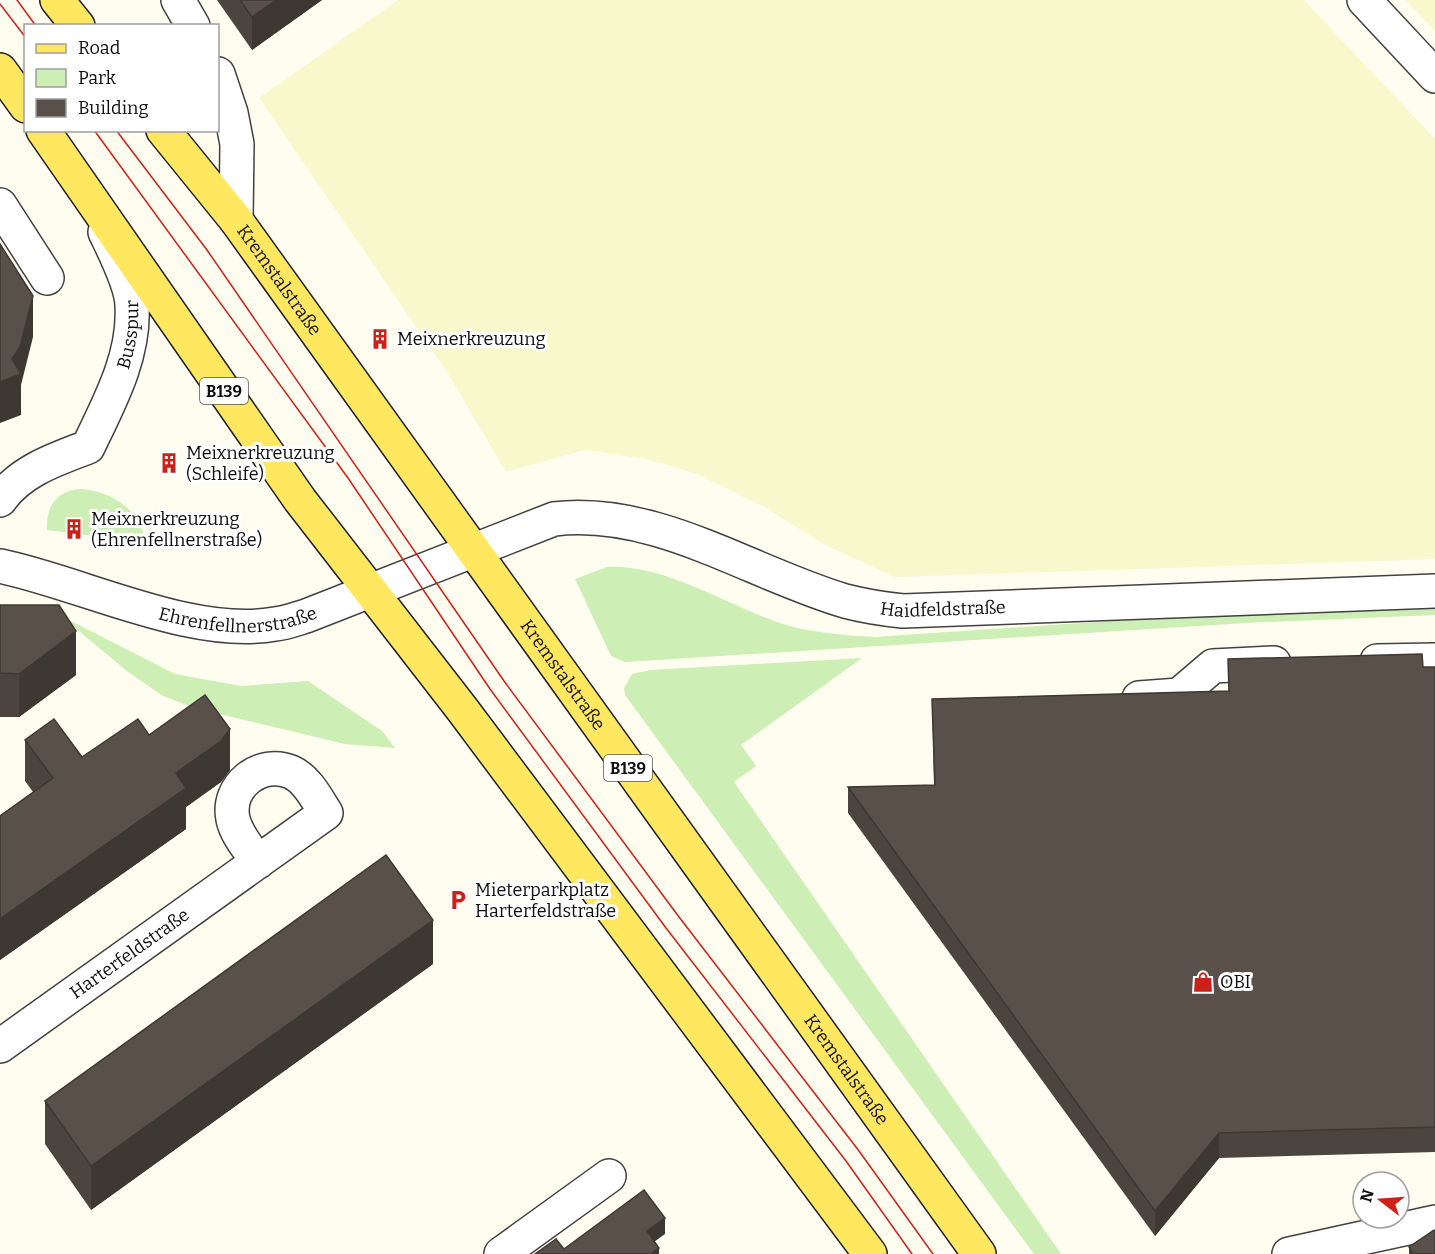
<svg xmlns="http://www.w3.org/2000/svg" width="1435" height="1254" font-family="Bitter,serif">
  <style>
    .farmland { fill: #f8f8cc }
    .green { fill: #cdeeb5 }
    .lines { fill: none; stroke-linecap: round; stroke-linejoin: round }
    .minor-casing { stroke: #414141; stroke-width: 36 }
    .major-casing { stroke: #1f1f1f; stroke-width: 36 }
    .minor { stroke: #fff; stroke-width: 33 }
    .major { stroke: #ffe760; stroke-width: 33 }
    .tram { stroke: #cc2119; stroke-width: 1.5 }
    .wall { fill: #4c453f }
    .shaded-wall { fill: #3e3833 }
    .building { fill: #585049; stroke: #3e3833; stroke-width: 1.5 }
    .labels { text-anchor: middle; stroke-width: 6; stroke-linejoin: round; paint-order: stroke }
    .shield { fill: #fff; stroke: #565656; stroke-width: 1.5 }
    .shield-label { font-size: 16px; font-weight: bold; fill: #0e0e0e }
    .street-label { font-size: 18px; fill: #0e0e0e; stroke: #fff }
    .poi-label { font-size: 18px; fill: #0e0e0e; stroke: #fff; text-anchor: start }
  </style>
  <rect width="100%" height="100%" fill="#fffdf0"/>
  <path class="farmland" d="M398 0H1304L1435 139V559L895 577 825 545 766 508 697 474 647 459 585 450 506 472 447 372 259 98Z
    M1406 0H1435V31L1421 16Z"/>
  <path class="green" d="M82 489C115 493 139 509 146 543L47 530C46 505 57 490 82 489Z
    M607 567C665 564 726 605 780 623 811 633 843 635 875 637L1243 612 1435 606V615L1245 623 625 662 611 656 575 579Z
    M61 616 175 674 241 686 308 681 382 731 395 748 345 744 194 708 163 696 128 672Z
    M862 658 741 745 756 766 734 782 1061 1254H1034L625 695 624 688 632 674 651 670Z"/>
  <g class="lines">
    <g class="minor-casing">
      <g id="minor">
        <path d="M178 0 193 26"/>
        <path d="M1364 0 1435 76"/>
        <path d="M218 74 231 113 237 144 236 220"/>
        <path d="M0 205 47 278"/>
        <path id="s1" d="M0 500C20 471 56 459 88 447 109 403 135 356 132 306 132 285 114 251 105 232"/>
        <path id="s2" d="M0 566C82 583 192 639 275 624 286 623 296 619 306 616L554 519C656 507 750 573 845 601 864 606 883 609 903 611L1435 591"/>
        <path d="M1377 661 1435 660"/>
        <path d="M1139 698 1179 695 1213 666 1274 663"/>
        <path id="s3" d="M0 1046C109 968 218 891 326 813 317 799 307 779 291 772 261 759 226 786 233 819 236 834 249 849 258 862"/>
        <path d="M501 1254 609 1176"/>
        <path d="M1289 1254 1435 1222"/>
      </g>
    </g>
    <g class="major-casing">
      <g id="major">
        <path d="M57 0 78 26"/>
        <path d="M0 70 26 106"/>
        <path d="M43 130 300 500 462 709 870 1254"/>
        <path id="s4" d="M163 130 236 220 979 1254"/>
      </g>
    </g>
    <use href="#minor" class="minor"/>
    <use href="#major" class="major"/>
    <path class="tram" d="M17 0 36 26
      M0 4 26 38
      M94 130 348 478 490 689 666 928 846 1161 912 1254
      M116 130 207 250 504 681 679 917 859 1151 933 1254"/>
  </g>
  <path class="wall" d="M217 0H322L252 50Z
    M0 605 76 675 19 717H0Z
    M1228 659 1423 667H1435V1152L1219 1158 1155 1236 848 813V787L934 785 932 699 1229 691Z
    M149 735 230 770 221 782 186 807V829L0 960V816L33 792 25 781V740L82 757Z
    M433 964 91 1210 45 1144V1101Z
    M1409 1247 1435 1254H1409Z"/>
  <path class="shaded-wall" d="M276 0H322L252 50V17Z
    M33 296V337L21 385V415L0 423V382L12 359Z
    M76 631V675L19 717V674Z
    M230 729V770L221 782 186 807V829L0 960V919Z
    M433 920V964L91 1210V1166Z
    M1219 1133V1158L1155 1236V1211Z
    M665 1218V1234L647 1247V1231Z
    M659 1248V1254H651Z"/>
  <path class="building" d="M240 0H276L252 17Z
    M0 244 33 296 20 347 12 359 21 374 0 382Z
    M0 605H59L76 631 19 674 0 673Z
    M1422 654 1423 667H1435V1127L1219 1133 1155 1211 848 787 935 785 932 699 1229 691 1228 659Z
    M205 695 230 729 221 741 176 773 186 788 0 919V816L53 778 25 740 54 719 82 757 138 719 149 735Z
    M386 855 433 920 91 1166 45 1101Z
    M644 1190 665 1218 647 1231 659 1248 651 1254H535L556 1239 564 1249Z
    M1434 1230 1435 1232V1254H1413L1409 1247Z"/>
  <defs>
    <g id="building-bare" transform="scale(1.62)"><path d="M-4-6H4V6H1V3H-1V6H-4ZM-2.5-4.3h1.7v1.8h-1.7ZM.8-4.3h1.7v1.8H.8ZM-2.5-1h1.7V.8h-1.7ZM.8-1h1.7V.8H.8Z" fill="#cc2119" stroke="#fff" stroke-width="2.5" paint-order="stroke"/></g>
    <g id="parking-bare" transform="scale(1.62)"><path d="M-3.5-5.5H1a3.5 3.5 0 0 1 0 7H-1V5.5H-3.5ZM-1-3.4V-.6H.8a1.4 1.4 0 0 0 0-2.8Z" fill="#cc2119" stroke="#fff" stroke-width="2.5" paint-order="stroke"/></g>
    <g id="shop-bare" transform="scale(1.62)"><path d="M-5-2.5h2.3a2.7 3.5 0 0 1 5.4 0H5L5.5 6h-11ZM-1.5-2.5h3a1.5 2.3 0 0 0-3 0Z" fill="#cc2119" stroke="#fff" stroke-width="2.5" paint-order="stroke"/></g>
  </defs>
  <g fill-rule="evenodd">
    <use href="#building-bare" x="380" y="339"/>
    <use href="#building-bare" x="169" y="463"/>
    <use href="#building-bare" x="74" y="529"/>
    <use href="#parking-bare" x="458" y="900"/>
    <use href="#shop-bare" x="1203" y="982"/>
  </g>
  <g class="labels">
    <g class="shield">
      <rect x="200" y="378" width="48" height="26" rx="4.5"/>
      <rect x="604" y="755" width="48" height="26" rx="4.5"/>
    </g>
    <g class="shield-label">
      <text x="224" y="397">B139</text>
      <text x="628" y="774">B139</text>
    </g>
    <g class="street-label">
      <text dy="6" stroke="none"><textPath href="#s4" startOffset="190">Kremstalstraße</textPath></text>
      <text dy="6" stroke="none"><textPath href="#s1" startOffset="225">Busspur</textPath></text>
      <text dy="6" stroke="none"><textPath href="#s2" startOffset="986">Haidfeldstraße</textPath></text>
      <text dy="6" stroke="none"><textPath href="#s2" startOffset="246">Ehrenfellnerstraße</textPath></text>
      <text dy="6" stroke="none"><textPath href="#s4" startOffset="676">Kremstalstraße</textPath></text>
      <text dy="6" stroke="none"><textPath href="#s3" startOffset="159">Harterfeldstraße</textPath></text>
      <text dy="6" stroke="none"><textPath href="#s4" startOffset="1162">Kremstalstraße</textPath></text>
    </g>
    <g class="poi-label">
      <text x="397" y="345">Meixnerkreuzung</text>
      <text x="186" y="459">Meixnerkreuzung<tspan x="186" dy="21">(Schleife)</tspan></text>
      <text x="91" y="525">Meixnerkreuzung<tspan x="91" dy="21">(Ehrenfellnerstraße)</tspan></text>
      <text x="475" y="896">Mieterparkplatz<tspan x="475" dy="21">Harterfeldstraße</tspan></text>
      <text x="1220" y="988">OBI</text>
    </g>
  </g>
  <rect x="24" y="24" width="195" height="108" fill="#ffffff" stroke="#9f9f9f" stroke-width="1.5"/>
  <rect x="36" y="44" width="30" height="9" fill="#ffe760" stroke="#9f9f9f" stroke-width="1.5"/>
  <text x="78" y="54" font-size="18" fill="#0e0e0e">Road</text>
  <rect x="36" y="69" width="30" height="18" fill="#cdeeb5" stroke="#9f9f9f" stroke-width="1.5"/>
  <text x="78" y="84" font-size="18" fill="#0e0e0e">Park</text>
  <rect x="36" y="99" width="30" height="18" fill="#585049" stroke="#9f9f9f" stroke-width="1.5"/>
  <text x="78" y="114" font-size="18" fill="#0e0e0e">Building</text>
  <g transform="translate(1381 1200) rotate(287)"><circle r="28" fill="#ffffff" stroke="#9f9f9f" stroke-width="1.5"/>
  <path d="M0-4.5L10 22L0 15L-10 22Z" fill="#cc2119"/>
  <text y="-9" font-size="16" font-weight="bold" text-anchor="middle" fill="#0e0e0e">N</text>
  </g>
</svg>
